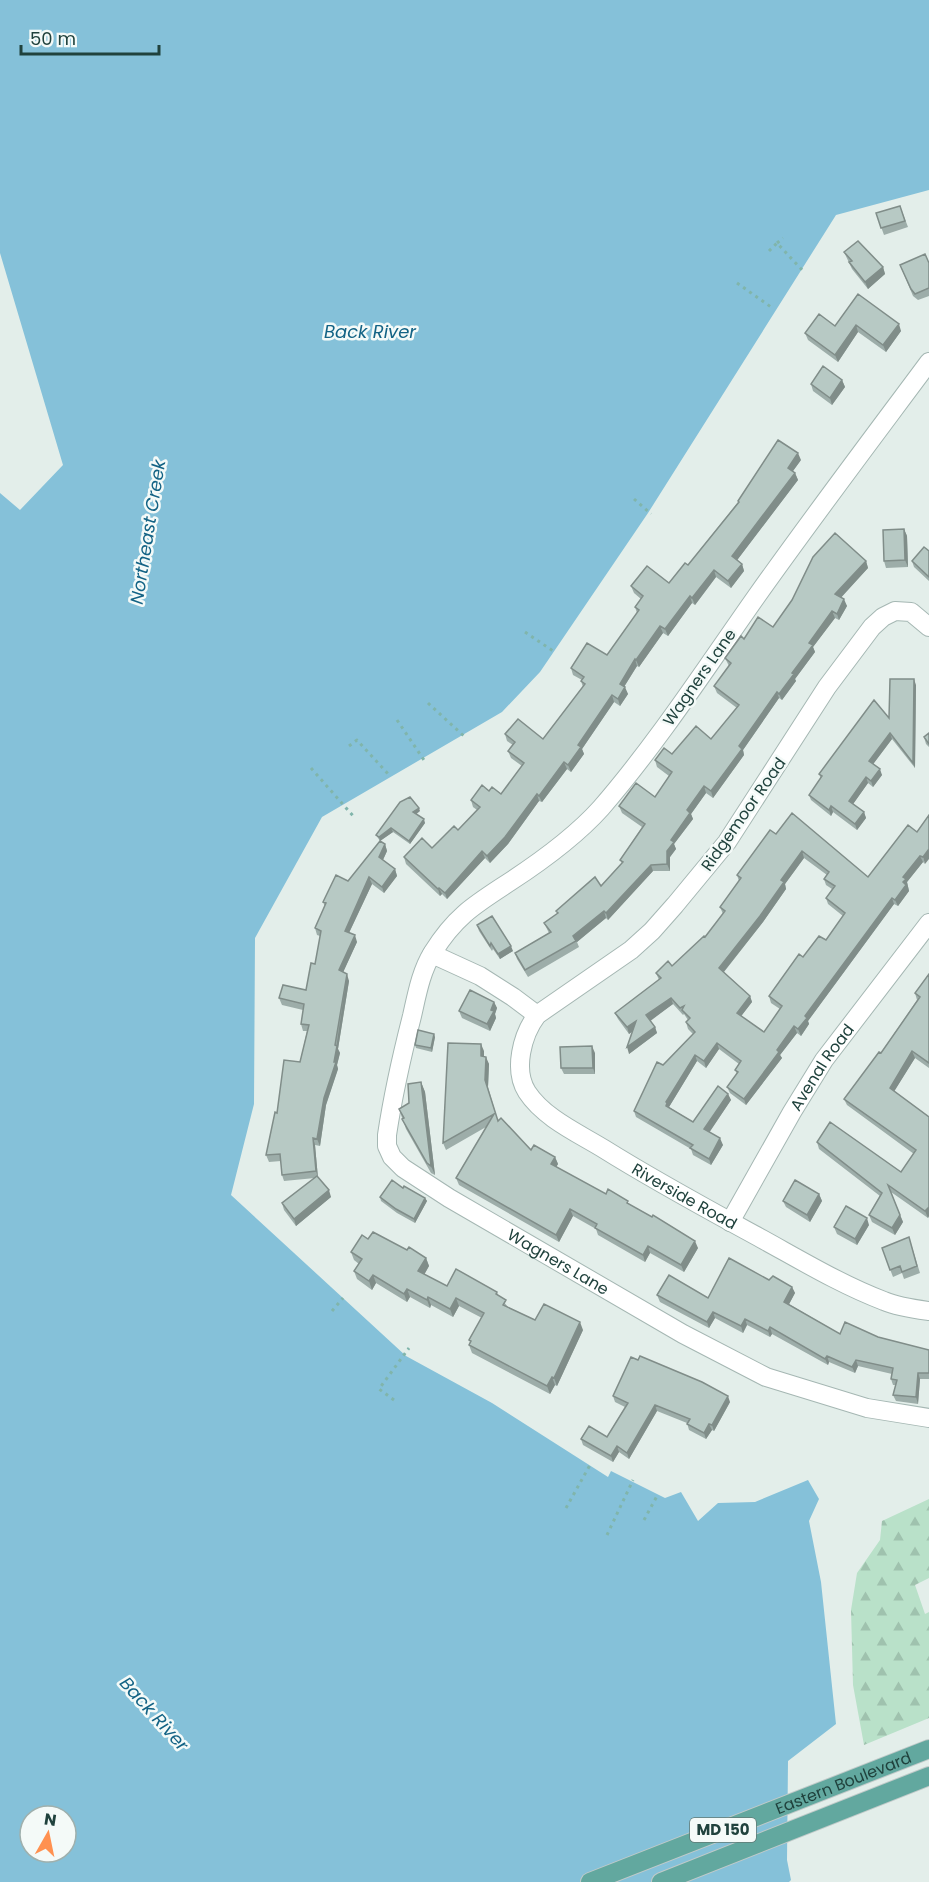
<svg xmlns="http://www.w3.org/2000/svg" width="929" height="1882" font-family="Poppins,sans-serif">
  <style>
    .forest { fill: url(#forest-firs) }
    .water { fill: #85c1d9; fill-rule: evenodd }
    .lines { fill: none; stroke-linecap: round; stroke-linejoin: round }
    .minor-casing { stroke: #a5b7b3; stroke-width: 20 }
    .primary-casing { stroke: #c1cac9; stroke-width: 20 }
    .path { stroke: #80b5ab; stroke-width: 3; stroke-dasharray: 3 4.5; stroke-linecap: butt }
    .minor { stroke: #fff; stroke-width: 18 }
    .primary { stroke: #62a89f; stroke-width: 18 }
    .wall { fill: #9dada9; fill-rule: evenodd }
    .shaded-wall { fill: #808d89 }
    .building { fill: #b7c9c4; stroke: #808d89; stroke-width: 1.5; fill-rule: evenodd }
    .labels { text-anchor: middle; stroke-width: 5; stroke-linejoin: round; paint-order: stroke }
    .shield { fill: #f4faf8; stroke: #607975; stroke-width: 1.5 }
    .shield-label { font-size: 15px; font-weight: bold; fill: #20423d }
    .street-label { font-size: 16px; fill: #20423d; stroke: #f4faf8 }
    .water-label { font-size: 18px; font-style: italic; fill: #136385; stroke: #f4faf8 }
  </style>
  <defs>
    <pattern id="forest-firs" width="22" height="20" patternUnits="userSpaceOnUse" patternTransform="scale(1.5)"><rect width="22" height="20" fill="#b9e1c9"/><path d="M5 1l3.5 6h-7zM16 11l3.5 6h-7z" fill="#9fc2ae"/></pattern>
  </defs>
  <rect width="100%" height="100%" fill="#e3eeea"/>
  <path class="forest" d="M929 1499V1578L915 1585 925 1614 929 1612V1718L864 1745 853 1685 851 1610 857 1573 880 1540 882 1521Z"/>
  <path class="water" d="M0 0H929V190L836 215 648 513 540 672 502 712 322 817 255 938 254 1104 231 1195 406 1356 492 1403 608 1477 611 1471 665 1498 681 1492 698 1521 718 1503 755 1502 808 1480 819 1499 809 1521 821 1582 836 1724 788 1761 787 1860 791 1880 789 1882H0V493L20 510 63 465 0 253ZM30 1816H66V1852H30Z"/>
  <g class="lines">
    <g class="minor-casing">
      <g id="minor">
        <path id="s1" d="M929 362C871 440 812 518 756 597 706 668 658 742 601 808 575 837 543 860 511 881 476 904 456 915 433 952 421 971 417 994 412 1016 402 1055 393 1095 387 1135V1146L392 1157 403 1168 449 1198 683 1334 766 1377 867 1408 929 1418"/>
        <path id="s2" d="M929 627 911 612 895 611 883 617 872 627 827 687 727 842 675 905 652 931 631 950 537 1015C522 1035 513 1070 527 1092 544 1118 578 1133 604 1149 655 1181 709 1210 762 1239 802 1261 842 1285 884 1301 898 1307 914 1309 929 1311"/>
        <path d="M432 954 480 976 513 997 537 1015"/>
        <path id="s3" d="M730 1222 792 1112 824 1060 929 923"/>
      </g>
    </g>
    <g class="primary-casing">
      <g id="primary">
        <path id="s4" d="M590 1882 929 1749"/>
        <path d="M661 1882 929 1776"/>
      </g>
    </g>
    <path class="path" d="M777 243 783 238
      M769 251 777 243 804 272
      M737 283 771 307
      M634 499 651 514
      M525 632 556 653
      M428 703 466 738
      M397 720 426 763
      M349 746 357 740 389 775
      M311 768 354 817
      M332 1311 343 1298
      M394 1400 379 1389 409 1348
      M566 1508 590 1465
      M644 1520 657 1496
      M607 1535 633 1480"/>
    <use href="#minor" class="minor"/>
    <use href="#primary" class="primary"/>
  </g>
  <path class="wall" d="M900 206 908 227 884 235 876 213Z
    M844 252 883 267 885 274 868 289 852 269Z
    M929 263V296L918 300 913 296 900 265Z
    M858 294 901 331 886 352 858 332 838 362 808 340 805 333 835 326Z
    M842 380 845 387 832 405 813 391 811 384Z
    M801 460 793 471 795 473 798 480 737 560 742 564 744 571 731 588 716 577 695 605 692 603 668 636 663 633 639 667 637 666 624 687 628 694 620 706 614 702 582 749 584 754 571 772 567 769 542 802 539 801 508 844 490 863 485 858 447 899 442 894 440 896 406 864 404 857 432 848 458 830 477 810 473 807 471 800 489 791 501 794 522 766 511 758 508 751 513 745 507 741 505 734 543 739 583 687 581 681 582 680 573 675 571 668 607 655 637 613 635 607 641 599 634 593 631 586 669 583 688 565 738 502V501Z
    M904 529 907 536 908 567 886 568 884 561Z
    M929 551V581L914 567 912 561Z
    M866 561 868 568 841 597 847 606 839 620 835 618 813 647 815 652 795 679 796 681 782 700 779 698 743 750 744 755 713 798 706 793 691 814 693 819 674 844 676 849 670 857V871H653L608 920 606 918 577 942 579 947 528 977 517 959 515 953 549 933 544 923 601 886 622 864 620 860 642 827 622 813 619 806 655 797 669 776 657 767 655 760 711 739 737 708 717 693 714 686 729 666 725 658 744 639 773 627Z
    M916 685 915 768 892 739 873 764 882 775 873 787 868 783 853 804 864 812 866 818 857 830 833 812 831 816 811 800 809 795 821 779 819 774 889 718Z
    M929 733V747L926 744 924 737Z
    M420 811 416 814 425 823 410 844 393 832 380 841 376 835Z
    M917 832 925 864 923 862 907 882 909 891 898 906 894 904 808 1021 809 1024 801 1036 797 1033 780 1055 782 1058 746 1105 730 1093 727 1087 737 1074 735 1070 739 1064 719 1049 706 1068 697 1061 669 1107 693 1122 728 1094 731 1100 709 1132 723 1145 711 1165 693 1155 691 1149 636 1117 634 1111 663 1065 693 1034 688 1029 686 1022 688 1020 684 1014 683 1015 673 1004 650 1020 655 1027 657 1033 629 1054 632 1031 629 1034 618 1019 615 1013 659 980 656 973 672 966 705 937 723 914 720 907 739 881 737 875 776 834 868 877ZM804 858 827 875 824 879 826 885 832 889 826 898 828 904 843 916 826 940 803 957 769 996 771 1003 780 1009 764 1032 741 1016 752 1002 750 996 724 972 763 922 786 889 785 884Z
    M385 844 387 851 383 860 395 869 397 876 384 893 372 884 349 933 357 942 343 972 349 981 338 1049 340 1053 337 1065 338 1069 326 1105 320 1146 315 1145 318 1178 331 1197 296 1226 284 1210 282 1203 315 1178 284 1181 282 1175 281 1161 269 1162 266 1155 277 1113 300 1062 307 1031H303L301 1024 303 1010 282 1005 279 998 306 990 315 964 320 936 317 935 315 928 325 907 323 902 348 881Z
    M477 925 513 951 500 959 493 949 492 951 479 931Z
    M929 974V1068L915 1058 894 1091 929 1117V1216L928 1218 891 1192 903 1222 895 1235 872 1222 869 1215 880 1196 819 1149 817 1142 901 1172 914 1154 847 1105 844 1099 881 1053 917 1000 915 993Z
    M494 1002 497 1008 495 1014 496 1018 490 1031 462 1018 459 1011Z
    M435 1037 432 1052 416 1048 415 1045Z
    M484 1051V1056L489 1064 488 1087 498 1121 531 1150 555 1157 558 1164 556 1167 606 1194 629 1204 698 1248 684 1272 650 1253 645 1262 598 1235 596 1229 573 1216 559 1242 459 1185 456 1178 486 1127 446 1150 443 1143Z
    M595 1053V1074H564L561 1068Z
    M421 1082 425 1092 435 1175 431 1173 406 1129 399 1109 409 1103Z
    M403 1188 425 1198 427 1201 415 1223 397 1213 381 1201 380 1197Z
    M819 1194 822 1201 810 1222 786 1207 783 1201Z
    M869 1225 857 1245 837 1234 834 1227Z
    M909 1237 920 1273 904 1279 902 1273 893 1277 882 1248Z
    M368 1239 407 1250 426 1258 429 1266 424 1275 447 1286 497 1292 498 1295 508 1307 535 1320 583 1330 557 1386 555 1385 550 1394 472 1353 469 1345 470 1342 469 1340 482 1318 459 1306 453 1317 431 1305 430 1308 410 1297 407 1302 376 1283 372 1290 357 1279 354 1271 359 1264 354 1260 351 1252Z
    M769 1280 792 1287 795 1293 789 1304 840 1334 878 1337 929 1350V1379H920L918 1404 896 1401 893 1395 896 1385H893L891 1379 892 1374 858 1366 855 1373 829 1362 828 1365 772 1334 770 1337 747 1325 743 1333 715 1318 709 1328 660 1302 657 1295 708 1298Z
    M613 1396 730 1402 714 1431 712 1430 706 1439 689 1430 687 1423 657 1411 629 1459 619 1452 613 1462 583 1445 581 1439 607 1437 625 1407 615 1402Z"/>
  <path class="shaded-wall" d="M883 267 885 274 868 289 865 282Z
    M899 324 901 331 886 352 883 345Z
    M856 325 858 332 838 362 835 355Z
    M842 380 845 387 832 405 830 398Z
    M798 453 801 460 790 475 788 468Z
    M795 473 798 480 735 563 732 556Z
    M904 529 907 536 908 567 905 560Z
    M866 561 868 568 838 601 835 594Z
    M742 564 744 571 731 588 728 581Z
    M714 570 716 577 695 605 692 598Z
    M690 596 692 603 668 636 665 629Z
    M844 599 847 606 839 620 837 614Z
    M832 611 835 618 813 647 815 652 795 679 796 681 782 700 779 694 809 643Z
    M660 626 663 633 639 667 636 660Z
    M635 659 637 666 622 690 620 684Z
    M914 679 916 685 915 768 913 763Z
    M625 687 628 694 620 706 618 699Z
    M777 692 779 698 743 750 744 755 713 798 711 791 739 746Z
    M612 695 614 702 582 749 584 754 571 772 568 765 578 745Z
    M890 733 892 739 871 767 869 761Z
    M564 762 567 769 542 802 539 796Z
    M880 769 882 775 873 787 871 781Z
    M866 777 868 783 851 807 849 801Z
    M704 786 706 793 691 814 693 819 674 844 676 849 670 857V871L667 864V851L671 840 687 810Z
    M537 794 539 801 508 844 490 863 487 856Z
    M831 806 833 812 831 816 829 810Z
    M419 808 420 811 415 815 413 812Z
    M864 812 866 818 857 830 855 824Z
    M424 819 425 823 410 844 409 841Z
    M391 828 393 832 380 841 379 837Z
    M385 844 387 851 381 864 379 857Z
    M929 849V859L925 864 923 857Z
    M482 851 485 858 447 899 445 893Z
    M802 851 804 858 785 884 786 889 763 922 722 974 719 968 781 880Z
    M920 856 923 862 907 882 909 891 898 906 895 900 903 882V877Z
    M651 865 653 871 608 920 606 913Z
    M395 869 397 876 384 893 382 887Z
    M369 877 372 884 347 937 345 931Z
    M439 888 442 894 440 896 438 889Z
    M892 898 894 904 808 1021 809 1024 801 1036 798 1029 805 1016Z
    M604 911 606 918 577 942 573 936Z
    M355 935 357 942 341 977 339 970Z
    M511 946 513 951 500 959 498 954Z
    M347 974 349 981 338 1049 340 1053 337 1065 338 1069 326 1105 320 1146 317 1139 324 1098 334 1062Z
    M750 996 752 1002 739 1019 737 1013Z
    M671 998 673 1004 649 1022 646 1015Z
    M494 1002 497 1008 495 1014 496 1018 490 1031 487 1024 491 1010Z
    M636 1021 639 1027 629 1034 627 1027Z
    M794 1026 797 1033 780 1055 782 1058 746 1105 744 1099 777 1050Z
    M655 1027 657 1033 629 1054 627 1047Z
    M434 1034 435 1037 432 1052 431 1048Z
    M717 1043 719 1049 706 1068 704 1061Z
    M481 1044 484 1051V1064L481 1056Z
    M592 1046 595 1053V1074L593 1068Z
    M912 1051 915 1058 892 1095 890 1088Z
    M695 1055 697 1061 669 1107 670 1109 666 1106V1102Z
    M486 1057 489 1064 488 1087 485 1080Z
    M421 1082 425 1092 435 1175 431 1166Z
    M728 1094 731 1100 707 1136 704 1129Z
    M313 1138 315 1145 318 1178 316 1171Z
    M720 1138 723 1145 711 1165 709 1159Z
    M555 1157 558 1164 554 1171 551 1164Z
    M329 1190 331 1197 296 1226 294 1219Z
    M819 1194 822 1201 810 1222 807 1215Z
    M425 1198 427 1201 415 1223 414 1219Z
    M929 1206V1216L928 1218 925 1211Z
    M570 1209 573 1216 559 1242 556 1235Z
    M900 1215 903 1222 895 1235 892 1228Z
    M867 1218 869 1225 857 1245 855 1239Z
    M695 1241 698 1248 684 1272 681 1265Z
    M648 1246 650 1253 645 1262 643 1255Z
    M426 1258 429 1266 421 1280 418 1271Z
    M373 1275 376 1283 372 1290 369 1281Z
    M792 1287 795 1293 787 1308 784 1302Z
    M407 1289 410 1297 407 1302 404 1294Z
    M428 1297 431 1305 430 1308 427 1300Z
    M456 1298 459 1306 453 1317 450 1309Z
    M713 1312 715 1318 709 1328 707 1322Z
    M745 1319 747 1325 743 1333 741 1326Z
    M580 1322 583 1330 557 1386 554 1378Z
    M770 1327 772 1334 770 1337 768 1331Z
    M827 1356 829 1362 828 1365 825 1359Z
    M856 1360 858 1366 855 1373 852 1367Z
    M918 1373 920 1379 918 1404 916 1397Z
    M552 1377 555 1385 550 1394 547 1386Z
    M728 1396 730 1402 714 1431 712 1425Z
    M655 1405 657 1411 629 1459 627 1453Z
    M709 1424 712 1430 706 1439 704 1433Z
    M617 1446 619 1452 613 1462 611 1456Z"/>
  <path class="building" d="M900 206 905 221 881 228 876 213Z
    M858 241 883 267 865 282 849 262 852 261 844 252Z
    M925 254 929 263V288L915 294 911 289 900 265Z
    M858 294 899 324 883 345 856 325 835 355 805 333 819 314 835 326Z
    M823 366 842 380 830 398 811 384Z
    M778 440 798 453 788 468 795 473 732 556 742 564 728 581 714 570 692 598 690 596 665 629 660 626 636 660 635 659 620 684 625 687 618 699 612 695 578 745 581 747 568 765 564 762 539 796 537 794 505 837 487 856 482 851 445 893 439 888 438 889 404 857 422 838 432 848 454 826 458 830 480 807 471 800 482 785 489 791 492 787 501 794 524 763 508 751 515 742 505 734 518 719 543 739 585 684 581 681 584 677 571 668 587 643 607 655 639 610 635 607 643 596 631 586 647 566 669 583 685 563 688 565 739 502 738 501Z
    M904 529 905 560 884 561 883 530Z
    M835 533 866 561 835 594 844 599 837 614 832 611 809 643 813 645 792 673 794 674 779 694 777 692 739 746 742 749 711 791 704 786 687 810 690 813 671 840 674 842 667 851V864L651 865 606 913 604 911 573 936 576 941 525 970 515 953 551 932 544 923 558 913 556 911 595 877 601 886 623 862 620 860 645 824 619 806 636 783 655 797 672 772 655 760 664 748 672 754 696 726 711 739 739 705 714 686 731 663 725 658 741 636 744 639 758 617 773 627 792 600 813 557Z
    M924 547 929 551V577L912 561Z
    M890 679H914L913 763 890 733 869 761 880 769 871 781 866 777 849 801 864 812 855 824 831 806 829 810 809 795 822 776 819 774 874 700 889 718Z
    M929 733V744L924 737Z
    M410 797 419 808 413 812 424 819 409 841 391 828 379 837 376 835 400 802Z
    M792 813 868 877 908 825 917 832 929 815V849L923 857 920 856 903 877 906 879 903 882 906 885 895 900 892 898 805 1016 807 1018 798 1029 794 1026 777 1050 779 1052 744 1099 727 1087 738 1072 735 1070 741 1061 717 1043 704 1061 695 1055 666 1102 667 1103 666 1106 693 1122 718 1086 728 1094 704 1129 720 1138 709 1159 690 1148 693 1145 634 1111 657 1062 663 1065 695 1032 686 1022 690 1018 682 1010 684 1006 680 1008 671 998 646 1015 655 1027 627 1047 636 1021 627 1027 615 1013 661 978 656 973 668 961 672 966 704 936 705 937 725 911 720 907 741 878 737 875 770 830 776 834ZM802 851 829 872 824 879 835 886 826 898 845 913 826 940 819 936 803 957 799 954 769 996 782 1006 764 1032 737 1013 750 996 719 968 760 916 784 882 781 880Z
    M380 841 385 844 379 857 395 869 382 887 369 877 345 931 355 935 339 970 347 974 335 1045 337 1046 334 1062H336L324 1098 317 1139 313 1138 316 1171 282 1175 280 1154 266 1155 275 1112 277 1113 284 1060 300 1062 309 1025 301 1024 304 1004 279 998 283 985 306 990 311 963 315 964 321 931 315 928 326 903 323 902 336 875 348 881Z
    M492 916 511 946 498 954 491 943 490 946 477 925Z
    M929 974V1063L912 1051 890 1088 929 1117V1207L925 1211 888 1185 900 1215 892 1228 869 1215 882 1193 817 1142 830 1122 901 1172 916 1150 844 1099 879 1052 881 1053 920 997 915 993Z
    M470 990 494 1002 491 1010 494 1011 487 1024 459 1011Z
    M418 1030 434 1034 431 1048 415 1045Z
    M448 1043 481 1044V1056L486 1057 485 1080 498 1121 501 1118 531 1150 534 1145 555 1157 551 1164 606 1194 608 1189 628 1201 627 1203 652 1217 653 1215 695 1241 681 1265 648 1246 643 1255 595 1228 597 1224 570 1209 556 1235 456 1178 494 1114 443 1143Z
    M592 1046 593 1068H561L560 1047Z
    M421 1082 431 1166 427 1163 402 1119 404 1118 399 1109 409 1103 408 1084Z
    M317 1176 329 1190 294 1219 282 1203Z
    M392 1180 403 1188 404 1186 425 1198 414 1219 396 1209 380 1197Z
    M795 1180 819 1194 807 1215 783 1201Z
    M846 1206 867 1218 855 1239 834 1227Z
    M373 1232 407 1250 409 1247 426 1258 418 1271 447 1286 456 1269 497 1292 496 1294 506 1300 503 1305 535 1320 544 1304 580 1322 554 1378 552 1377 547 1386 469 1345 471 1341 469 1340 484 1313 456 1298 450 1309 428 1297 427 1300 407 1289 404 1294 373 1275 369 1281 354 1271 362 1259 351 1252 362 1235 368 1239Z
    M909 1237 917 1266 902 1272 900 1266 890 1270 882 1248Z
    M729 1258 769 1280 773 1276 792 1287 784 1302 840 1334 845 1322 878 1337 929 1350V1373H918L916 1397 893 1395 897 1380 891 1379 893 1368 856 1360 852 1367 827 1356 825 1359 770 1327 768 1331 745 1319 741 1326 713 1312 707 1322 657 1295 669 1275 708 1298Z
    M640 1356 702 1382 728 1396 712 1425 709 1424 704 1433 687 1424 690 1419 655 1405 627 1453 617 1446 611 1456 581 1439 589 1426 607 1437 628 1403 613 1396 631 1357 638 1360Z"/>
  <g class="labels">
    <rect class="shield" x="690" y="1818" width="66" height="24" rx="4.5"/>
    <g class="shield-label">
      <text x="723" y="1835">MD 150</text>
    </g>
    <g class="street-label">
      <text transform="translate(699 677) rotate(-55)" y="6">Wagners Lane</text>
      <text transform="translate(743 814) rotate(-55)" y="6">Ridgemoor Road</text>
      <text dy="6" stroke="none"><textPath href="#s3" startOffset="180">Avenal Road</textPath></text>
      <text dy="6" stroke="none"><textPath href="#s2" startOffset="858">Riverside Road</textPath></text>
      <text dy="6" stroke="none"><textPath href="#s1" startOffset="1186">Wagners Lane</textPath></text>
      <text dy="6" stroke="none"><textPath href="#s4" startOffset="272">Eastern Boulevard</textPath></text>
    </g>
    <g class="water-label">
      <text x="370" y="338">Back River</text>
      <text transform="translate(148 532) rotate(-81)" y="6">Northeast Creek</text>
      <text transform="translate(154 1714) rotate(48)" y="6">Back River</text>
    </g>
  </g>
  <g transform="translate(48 1834) rotate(9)"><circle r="28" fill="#f4faf8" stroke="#9fb0ad" stroke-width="1.5"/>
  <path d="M0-4.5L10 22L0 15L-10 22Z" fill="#ff9150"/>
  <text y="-9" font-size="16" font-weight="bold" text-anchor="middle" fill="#20423d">N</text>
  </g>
  <path d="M21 45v9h138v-9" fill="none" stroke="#20423d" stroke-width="3"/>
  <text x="30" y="45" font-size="18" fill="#20423d" stroke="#f4faf8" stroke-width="4.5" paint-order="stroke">50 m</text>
</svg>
